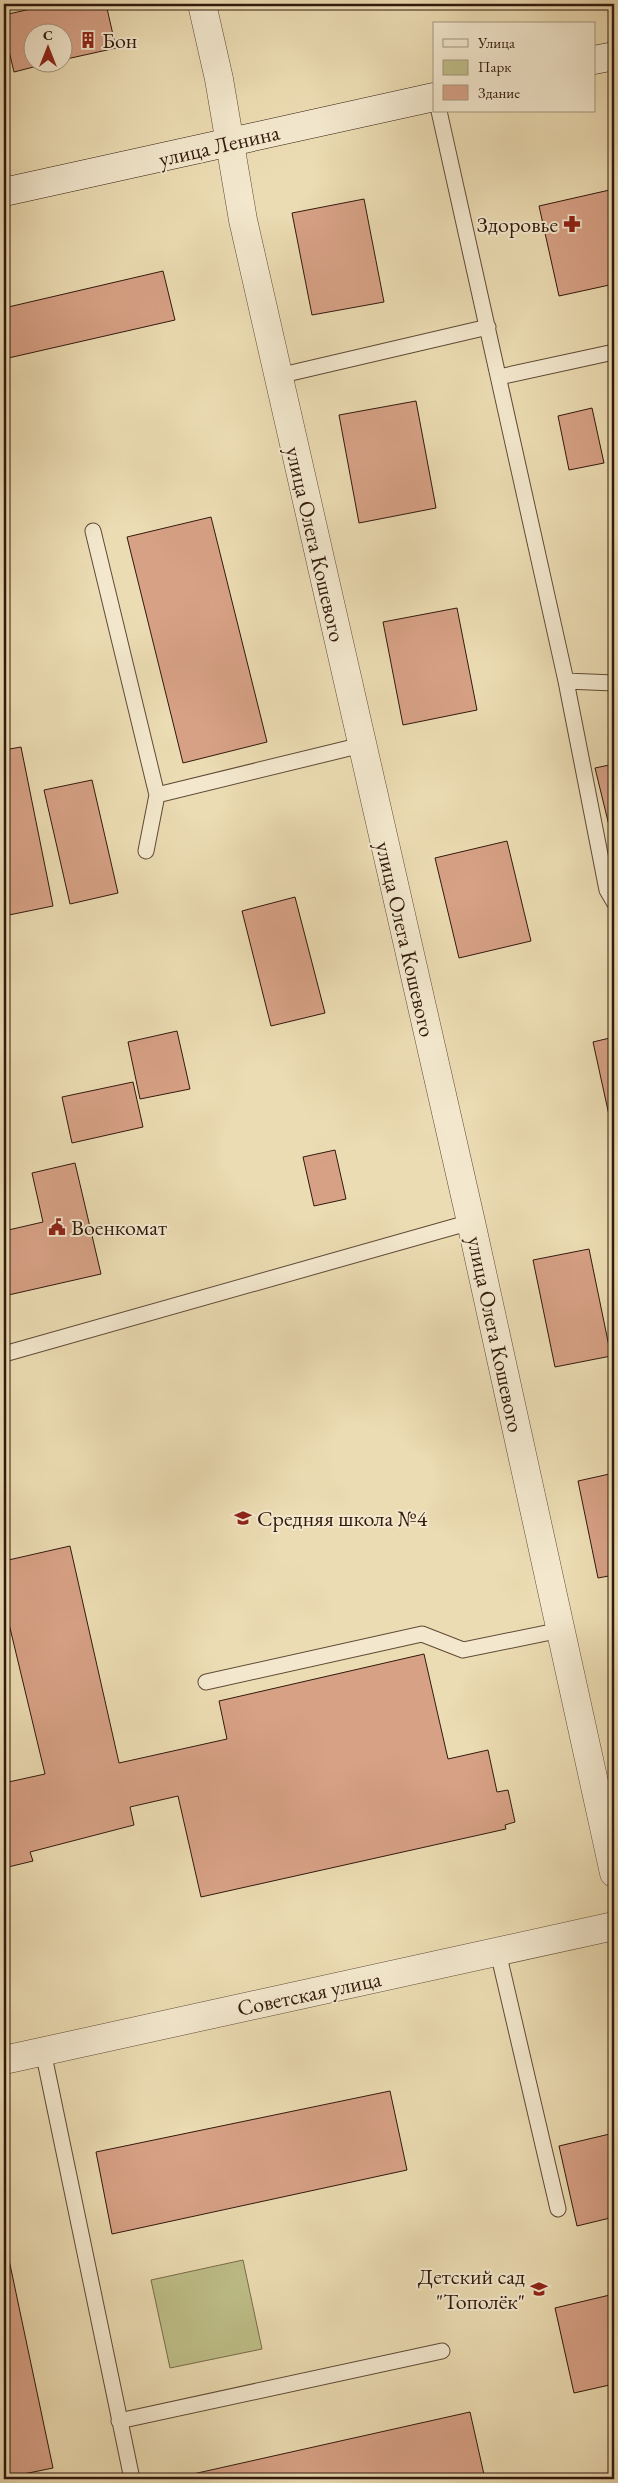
<svg xmlns="http://www.w3.org/2000/svg" width="618" height="2483" font-family="'EB Garamond',serif">
  <style>
    .green { fill: #bebe88; stroke: #786c4a }
    .building { fill: #d7a186; stroke: #31190c }
    .lines { fill: none; stroke-linecap: round; stroke-linejoin: round }
    .service-casing { stroke: #604a36; stroke-width: 17 }
    .minor-casing { stroke: #604a36; stroke-width: 29 }
    .tertiary-casing { stroke: #604a36; stroke-width: 29 }
    .secondary-casing { stroke: #31190c; stroke-width: 29 }
    .service { stroke: #f3e8ce; stroke-width: 15 }
    .minor { stroke: #f3e8ce; stroke-width: 28 }
    .tertiary { stroke: #f3e8ce; stroke-width: 28 }
    .secondary { stroke: #f3e8ce; stroke-width: 28 }
    .labels { text-anchor: middle; stroke-width: 4; stroke-linejoin: round; paint-order: stroke }
    .poi-label { font-size: 22px; fill: #31190c; stroke: #f3e8ce; text-anchor: start }
    .street-label { font-size: 22px; fill: #31190c; stroke: #f3e8ce }
  </style>
  <rect width="100%" height="100%" fill="#ecdcb3"/>
  <filter id="stains"><feTurbulence type="fractalNoise" baseFrequency=".004" numOctaves="4"/><feColorMatrix values="0 0 0 0 .2 0 0 0 0 .09 0 0 0 0 .02 0 0 0 .5 -.17"/></filter>
  <radialGradient id="worn" r=".72"><stop offset=".6" stop-color="#630" stop-opacity="0"/><stop offset="1" stop-color="#630" stop-opacity=".3"/></radialGradient>
  <path class="green" d="M243 2260 262 2349 170 2368 151 2280Z"/>
  <path class="building" d="M53 4H106L116 48 62 60V32H32V62H53L14 72 4 30V15Z
    M614 189V284L559 296 539 206Z
    M364 199 384 302 312 315 292 213Z
    M163 271 175 320 4 359V308Z
    M416 401 436 508 359 523 339 415Z
    M592 408 604 463 569 470 558 416Z
    M211 517 267 742 183 763 127 537Z
    M457 608 477 710 403 725 383 622Z
    M21 747 53 906 4 916V750Z
    M614 764V846L595 768Z
    M92 780 118 893 70 904 44 790Z
    M507 841 531 941 459 958 435 858Z
    M295 897 325 1013 271 1026 242 911Z
    M177 1031 190 1089 140 1099 128 1042Z
    M614 1037V1138L593 1042Z
    M133 1082 143 1127 72 1143 62 1097Z
    M335 1150 346 1199 314 1206 303 1157Z
    M75 1163 101 1274 4 1296V1231L43 1222 32 1173Z
    M589 1249 611 1356 555 1367 533 1260Z
    M614 1473V1575L598 1578 578 1481Z
    M70 1546 119 1763 227 1739 219 1701 424 1654 448 1759 488 1750 497 1792 508 1790 515 1822 505 1825 506 1829 201 1897 178 1796 130 1807 134 1825 30 1852 33 1861 4 1868V1783L45 1774 4 1603V1561Z
    M390 2091 407 2170 112 2234 96 2152Z
    M614 2133V2217L577 2226 559 2146Z
    M4 2236 53 2468 4 2478Z
    M614 2294V2384L574 2393 555 2308Z
    M470 2412 485 2479H184V2476Z"/>
  <g class="lines">
    <g class="service-casing">
      <path id="service" d="M439 111 566 681 607 890 614 902
        M278 376 488 327
        M499 377 614 352
        M93 531 157 795 362 745
        M566 681 614 683
        M146 851 157 795
        M4 1354 471 1222
        M206 1682 422 1634 463 1650 561 1630
        M498 1952 558 2209
        M43 2051 132 2479
        M119 2421 442 2351"/>
    </g>
    <g class="minor-casing">
      <path id="minor" d="M202 4 219 79 243 220 471 1222 614 1873"/>
    </g>
    <g class="tertiary-casing">
      <path id="tertiary" d="M4 2060 614 1926"/>
    </g>
    <g class="secondary-casing">
      <path id="secondary" d="M594 60 614 56
        M4 192 434 97"/>
    </g>
    <use href="#service" class="service"/>
    <use href="#minor" class="minor"/>
    <use href="#tertiary" class="tertiary"/>
    <use href="#secondary" class="secondary"/>
  </g>
  <defs>
    <g id="building-bare" transform="scale(1.35)"><path d="M-4-6H4V6H1V3H-1V6H-4ZM-2.5-4.3h1.7v1.8h-1.7ZM.8-4.3h1.7v1.8H.8ZM-2.5-1h1.7V.8h-1.7ZM.8-1h1.7V.8H.8Z" fill="#8f2418" stroke="#f3e8ce" stroke-width="2.5" paint-order="stroke"/></g>
    <g id="pharmacy-bare" transform="scale(1.35)"><path d="M-2-6h4v4h4v4h-4v4h-4v-4h-4v-4h4Z" fill="#8f2418" stroke="#f3e8ce" stroke-width="2.5" paint-order="stroke"/></g>
    <g id="civic-bare" transform="scale(1.35)"><path d="M-.6-6.5H3V-4.5H.6V-3L4-1V1h2V6H-6V1h2V-1L-.6-3ZM-1.2 2.5V6h2.4V2.5Z" fill="#8f2418" stroke="#f3e8ce" stroke-width="2.5" paint-order="stroke"/></g>
    <g id="school-bare" transform="scale(1.35)"><path d="M0-5L7-2L0 1L-7-2ZM-4 1L0 2.5L4 1V4Q0 6-4 4Z" fill="#8f2418" stroke="#f3e8ce" stroke-width="2.5" paint-order="stroke"/></g>
  </defs>
  <g fill-rule="evenodd">
    <use href="#building-bare" x="88" y="40"/>
    <use href="#pharmacy-bare" x="572" y="224"/>
    <use href="#civic-bare" x="57" y="1227"/>
    <use href="#school-bare" x="243" y="1518"/>
    <use href="#school-bare" x="539" y="2289"/>
  </g>
  <g class="labels">
    <g class="poi-label">
      <text x="102" y="48">Бон</text>
      <text x="558" y="232" text-anchor="end">Здоровье</text>
      <text x="71" y="1235">Военкомат</text>
      <text x="257" y="1526">Средняя школа №4</text>
      <text x="525" y="2284" text-anchor="end">Детский сад<tspan x="525" dy="25">"Тополёк"</tspan></text>
    </g>
    <g class="street-label">
      <text transform="translate(219 145) rotate(-13)" y="8">улица Ленина</text>
      <text transform="translate(316 544) rotate(77)" y="8">улица Олега Кошевого</text>
      <text transform="translate(406 939) rotate(77)" y="8">улица Олега Кошевого</text>
      <text transform="translate(496 1334) rotate(78)" y="8">улица Олега Кошевого</text>
      <text transform="translate(309 1993) rotate(-12)" y="8">Советская улица</text>
    </g>
  </g>
  <rect width="618" height="2483" fill="none" stroke="#ecdcb3" stroke-width="20"/>
  <rect x="5" y="5" width="608" height="2473" fill="none" stroke="#31190c" stroke-width="2.5"/>
  <rect x="10" y="10" width="598" height="2463" fill="none" stroke="#31190c"/>
  <rect x="433" y="22" width="162" height="90" fill="#f3e8ce" stroke="#a59580"/>
  <rect x="443" y="39" width="25" height="8" fill="#f3e8ce" stroke="#a59580"/>
  <text x="478" y="48" font-size="15" fill="#31190c">Улица</text>
  <rect x="443" y="60" width="25" height="15" fill="#bebe88" stroke="#a59580"/>
  <text x="478" y="72" font-size="15" fill="#31190c">Парк</text>
  <rect x="443" y="85" width="25" height="15" fill="#d7a186" stroke="#a59580"/>
  <text x="478" y="98" font-size="15" fill="#31190c">Здание</text>
  <g transform="translate(48 48)"><circle r="24" fill="#f3e8ce" stroke="#a59580"/>
  <path d="M0-4L9 19L0 12L-9 19Z" fill="#8f2418"/>
  <text y="-8" font-size="14" font-weight="bold" text-anchor="middle" fill="#31190c">С</text>
  </g>
  <rect width="100%" height="100%" filter="url(#stains)"/>
  <rect width="100%" height="100%" fill="url(#worn)"/>
</svg>
